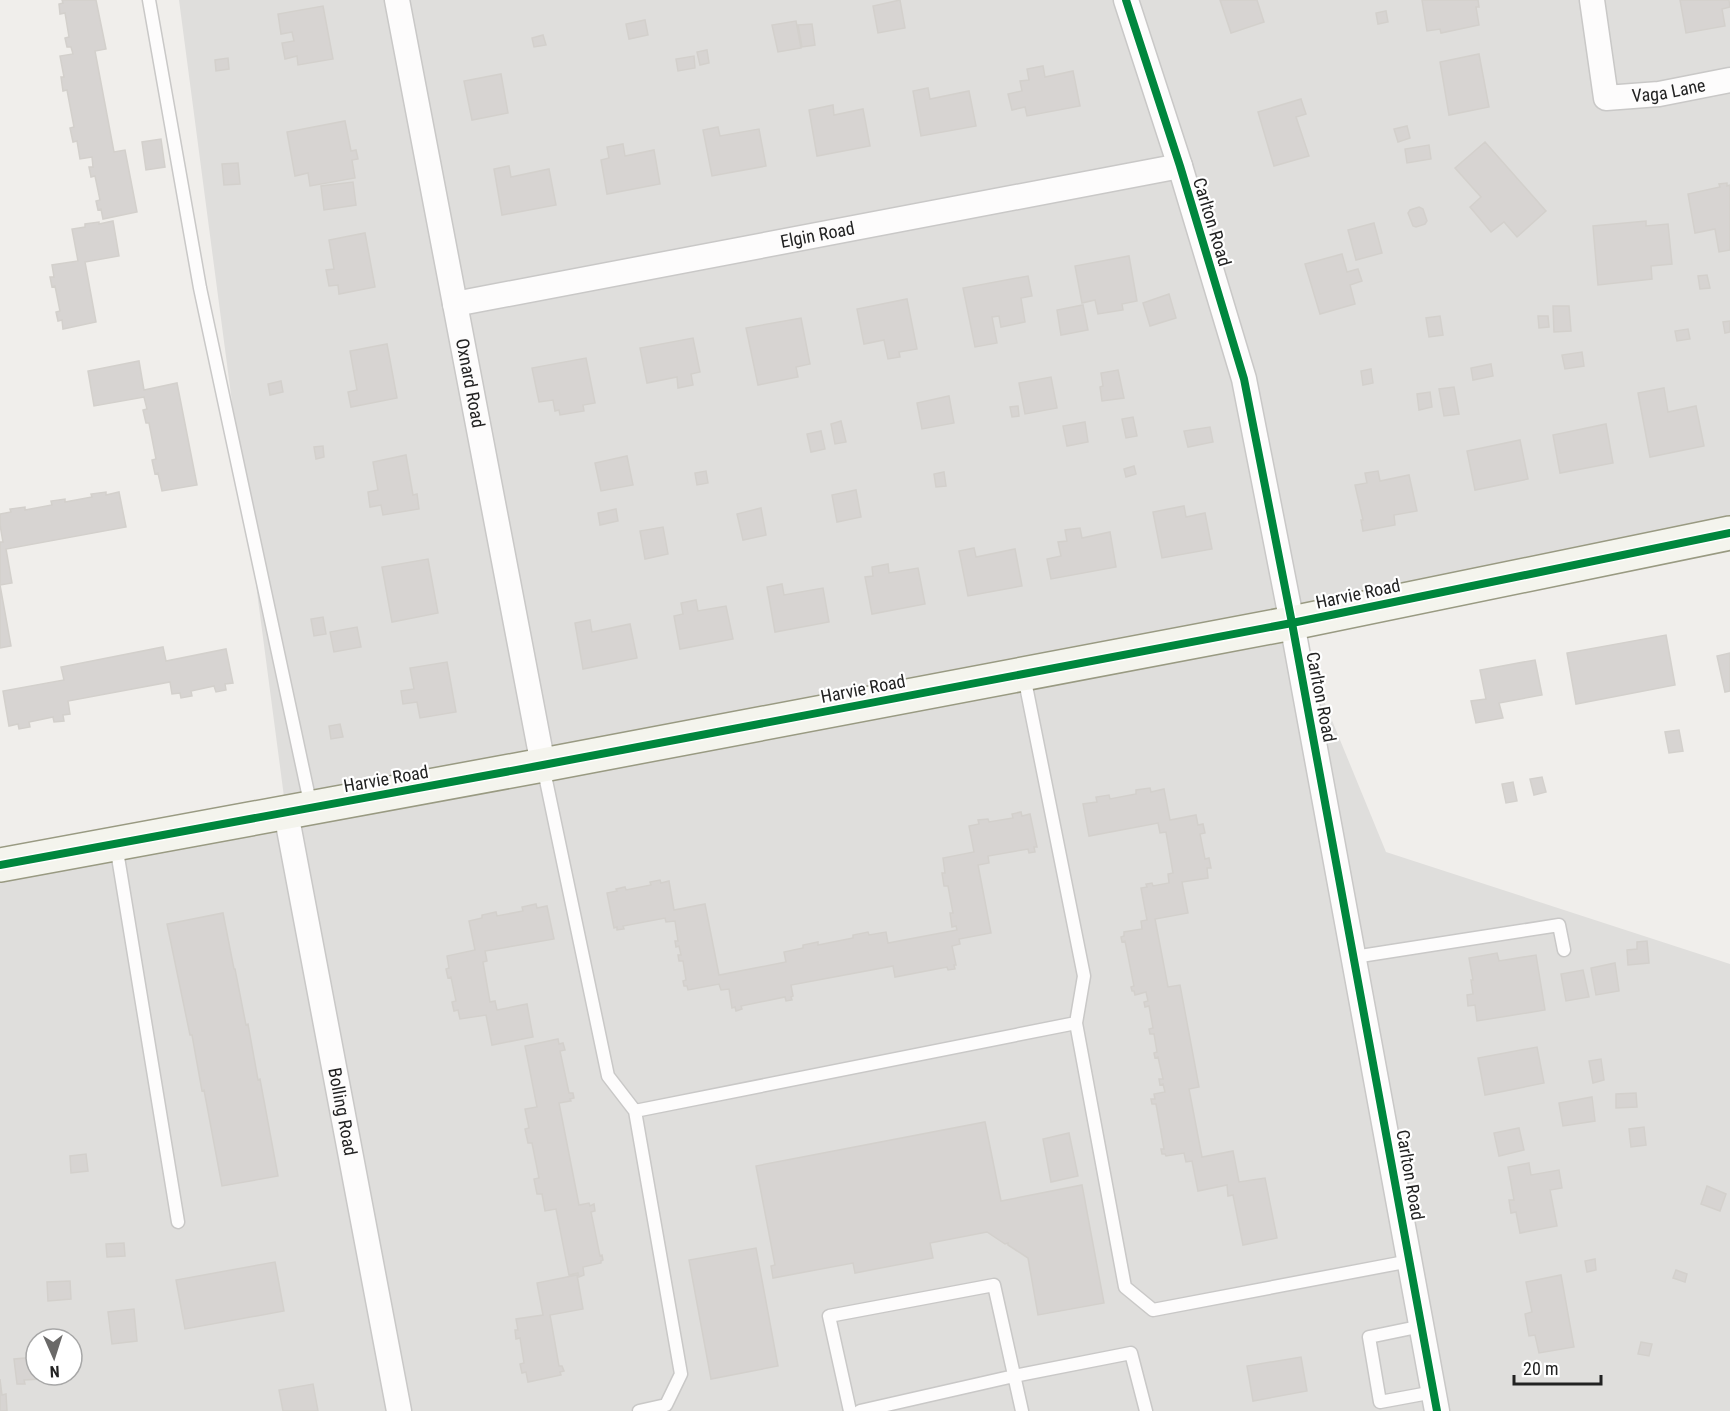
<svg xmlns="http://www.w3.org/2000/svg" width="1730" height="1411" font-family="'Roboto Condensed',sans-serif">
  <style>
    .residential { fill: #dfdedc; fill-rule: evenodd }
    .building { fill: #d7d4d2; stroke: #d3d0cc; stroke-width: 1.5 }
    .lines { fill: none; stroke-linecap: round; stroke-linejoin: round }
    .lane-casing { stroke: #c9c8c7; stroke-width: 15 }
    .street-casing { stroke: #c9c8c7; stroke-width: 27 }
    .secondary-casing { stroke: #999a82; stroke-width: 36 }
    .lane { stroke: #fdfcfc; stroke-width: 12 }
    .street { stroke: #fdfcfc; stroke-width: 24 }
    .secondary { stroke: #f4f4ed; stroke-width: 33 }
    .cycleway-casing { stroke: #fff; stroke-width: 11 }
    .cycleway { stroke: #00873e; stroke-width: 8 }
    .labels { text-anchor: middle; stroke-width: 4.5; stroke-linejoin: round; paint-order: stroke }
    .street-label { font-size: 18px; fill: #222; stroke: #fff }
  </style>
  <rect width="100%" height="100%" fill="#f0eeeb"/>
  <path class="residential" d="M179 0H1730V529L1292 623 1386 852 1730 964V1411H0V866L286 812ZM36 1339H72V1375H36Z"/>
  <path class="building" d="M62 0H96L106 49 95 51 114 152 125 150 137 212 103 219 101 209 98 210 96 201 100 200 95 176 91 177 89 167H93L92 157 80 159 77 141 73 142 70 128 74 127 67 90 63 91 61 77H64L60 56 73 54 71 47H67L65 38 69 37 65 13 60 14 59 4 63 3Z
    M900 0 905 28 878 33 873 6Z
    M1220 0H1257L1264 22 1231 33Z
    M1422 0H1478L1479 7H1476L1479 25 1441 33 1440 29 1427 31Z
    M1680 0H1729L1730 7 1722 9 1725 26 1686 33Z
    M323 6 333 59 298 65 297 56 285 59 282 43 294 41 292 32 281 34 278 14Z
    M1386 11 1388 22 1378 24 1376 13Z
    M645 20 648 35 629 39 626 24Z
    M796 21 801 48 778 52 772 25Z
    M812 24 815 45 802 47 798 25Z
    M543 35 546 45 534 47 532 38Z
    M707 50 709 63 700 65 697 52Z
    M1479 54 1489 107 1449 115 1440 62Z
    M694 56 695 68 678 71 676 59Z
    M228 58 229 69 216 71 215 60Z
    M1043 66 1045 77 1073 71 1080 106 1027 116 1025 107 1012 110 1008 94 1022 91 1020 81 1029 80 1027 69Z
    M501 74 508 113 472 120 464 81Z
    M928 88 930 99 969 91 976 126 921 136 913 91Z
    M1301 99 1306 114 1296 117 1309 156 1274 166 1258 112Z
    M833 105 834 115 863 109 870 146 817 156 809 110Z
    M345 121 351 151 356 150 358 159 352 160 355 178 310 186 308 173 295 176 287 132Z
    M1407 126 1410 138 1398 142 1394 129Z
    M718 127 720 136 759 129 766 166 712 176 703 130Z
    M161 139 165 167 146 170 142 142Z
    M1485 142 1546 211 1517 237 1504 222 1491 232 1470 207 1481 197 1455 168Z
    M623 144 625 156 654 150 660 184 607 194 601 160 609 158 607 147Z
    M1429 145 1431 159 1407 163 1405 149Z
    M238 163 240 184 224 185 222 164Z
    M509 166 511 177 549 169 556 205 502 215 494 169Z
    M353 182 356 205 324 210 321 186Z
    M1727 183V186L1730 185V250L1719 252 1715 229 1695 233 1688 194 1720 187 1719 184Z
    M1419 207 1423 209 1427 221 1425 224 1416 227 1413 226 1408 213 1410 210Z
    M113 221 119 256 85 262 96 322 63 329 62 320 58 321 56 312 60 311 55 286 52 287 50 277H54L52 265 78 261 72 229 85 227V224L99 222V224Z
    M1646 221V226L1668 224 1672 264 1651 266 1652 279 1598 285 1593 226Z
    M1374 223 1382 253 1356 260 1348 230Z
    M365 233 375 287 339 294 338 285 329 286 326 270 334 269 329 240Z
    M1342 254 1347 272 1358 269 1362 281 1350 285 1355 304 1320 314 1305 264Z
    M1129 256 1137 301 1122 304 1123 310 1098 314 1095 300 1082 303 1075 266Z
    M1707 275 1710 288 1700 289 1698 276Z
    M1028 276 1032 296 1021 298 1025 322 1001 327 999 316 992 317 997 343 975 347 963 288Z
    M1169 294 1176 318 1150 326 1143 303Z
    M907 299 917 349 899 352 900 357 888 359 884 340 864 344 857 309Z
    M1083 305 1088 330 1061 335 1057 310Z
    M1553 306H1569L1571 331 1554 332Z
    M1440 316 1443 335 1429 337 1426 318Z
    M1538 316H1548L1549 327 1539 328Z
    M801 318 810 364 796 367 798 377 758 385 746 328Z
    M1730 321V332L1725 333 1723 322Z
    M1688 329 1690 339 1677 341 1675 331Z
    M693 338 700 372 691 374 693 385 678 388 677 377 647 383 640 348Z
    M387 344 397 398 351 407 348 392 357 390 350 351Z
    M1582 352 1584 366 1565 369 1562 355Z
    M586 358 595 403 583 405 584 411 560 415 559 410 555 411 553 400 539 402 532 368Z
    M139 361 144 390 177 383 197 485 162 491 158 473 155 474 152 460 156 459 149 423H146L143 410 147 409 144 397 94 406 88 371Z
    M1491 364 1493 376 1473 380 1471 368Z
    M1371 369 1373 383 1363 385 1361 371Z
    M1118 370 1124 398 1102 401 1100 387 1103 386 1101 373Z
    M1051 377 1057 408 1025 414 1019 383Z
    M281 381 283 392 270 395 268 384Z
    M1454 387 1459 414 1444 416 1439 389Z
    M1664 388 1668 412 1696 406 1704 446 1650 457 1638 393Z
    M1430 392 1432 407 1419 410 1417 394Z
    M949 396 954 423 922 429 917 403Z
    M1018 406 1019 416 1012 417 1010 407Z
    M1133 417 1137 436 1126 438 1122 419Z
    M841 421 846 442 835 444 831 424Z
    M1085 422 1088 442 1067 446 1063 426Z
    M1606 424 1613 463 1560 473 1553 435Z
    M1210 427 1213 442 1188 447 1184 431Z
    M821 431 825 449 811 452 807 434Z
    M1520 440 1528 479 1475 490 1467 451Z
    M323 446 324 457 316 459 314 447Z
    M406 455 413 495 417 494 419 509 383 515 381 505 370 507 368 492 378 490 373 462Z
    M627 456 633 485 601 491 595 463Z
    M1134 466 1136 474 1126 477 1124 469Z
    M706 471 708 483 697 485 695 473Z
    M1378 471 1380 481 1409 475 1417 511 1394 515 1395 525 1363 531 1361 520H1363L1355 485 1367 483 1365 473Z
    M944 472 946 486 936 487 934 474Z
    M856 490 861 517 837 522 832 495Z
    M106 492V495L119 492 126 527 6 549 12 583 0 585 11 646 0 648V542H3L0 525V514L11 512 10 509 25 507V510L52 505 51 501 65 499V502L92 497 91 494Z
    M1184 506 1186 517 1205 513 1212 549 1162 558 1153 512Z
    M761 508 766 535 743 540 737 514Z
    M616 509 618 521 600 525 598 513Z
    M663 527 668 554 645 559 640 531Z
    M1080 528 1082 538 1110 532 1116 567 1051 579 1047 559 1061 556 1058 542 1067 541 1065 530Z
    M974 548 976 557 1015 549 1022 586 968 596 959 551Z
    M428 559 438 613 392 622 382 567Z
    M888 564 889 573 918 568 925 604 872 614 865 577 873 576 872 567Z
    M782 584 784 595 823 588 829 622 775 632 767 587Z
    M696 600 698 611 726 606 733 639 680 649 674 616 683 614 681 603Z
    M323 617 326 634 314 636 311 619Z
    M590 620 592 632 630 624 637 658 583 669 575 623Z
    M357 627 361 647 334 652 330 632Z
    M1666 635 1675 685 1576 704 1567 653Z
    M163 647 166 661 226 649 233 683 225 684 226 690 216 692 214 686 191 691 192 696 181 698 180 693 172 694 170 682 68 701 70 714 63 715 64 721 54 722 53 717 29 722 30 727 19 729 18 724 9 726 3 691 64 680 61 667Z
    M1730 653V691L1725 692 1717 656Z
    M1535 660 1542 695 1499 703 1503 718 1476 723 1471 701 1486 699 1480 670Z
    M447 662 456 712 420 718 417 702 403 704 401 691 414 689 410 668Z
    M340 724 343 737 331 739 329 726Z
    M1679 730 1683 751 1669 753 1665 732Z
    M1542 777 1546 792 1534 795 1530 779Z
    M1513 782 1517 801 1506 803 1502 784Z
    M1150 788 1151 792 1164 789 1170 820 1196 815 1198 825 1203 824 1205 833 1200 834 1205 859 1209 858 1211 868H1207L1208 878 1182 882 1188 913 1155 919 1168 987 1180 985 1199 1087 1189 1089 1202 1157 1233 1151 1239 1182 1265 1178 1277 1238 1243 1245 1233 1195 1228 1196 1227 1185 1198 1191 1192 1161 1186 1162 1184 1153 1166 1156 1165 1154H1162L1161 1149H1164L1156 1104H1152L1151 1099H1155L1154 1094 1165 1092 1163 1084 1160 1085 1159 1079H1163L1158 1057 1155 1058 1154 1053 1157 1052 1154 1034H1150L1149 1029 1153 1028 1149 1006 1145 1007 1144 1002 1148 1001 1146 992 1135 995 1134 991H1132L1131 987 1134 986 1125 941 1122 942 1121 937 1124 936V932L1142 929 1141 921 1147 920 1141 888 1147 887 1146 884 1152 883 1153 886 1169 883 1168 874 1173 873 1166 832 1160 833 1158 823 1089 836 1083 804 1097 802 1096 797 1109 795 1110 799 1136 794V790Z
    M1021 812 1022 816 1030 814 1037 847H1034L1035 852 1029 853 1028 849 988 856 989 863 978 865 991 933 959 939 960 944 952 946 956 965H954L955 969 948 970 947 967 895 977 893 966 791 985 793 996 791 997 792 1000 786 1001 785 997 741 1006 742 1009 736 1011 735 1007 732 1008 729 989 721 990 719 984 688 990 687 986H684L683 981 686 980 683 961H679L678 955H681L679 946 676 947 675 941H678L675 921 666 922 665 918 623 926 624 929 617 930V927L614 928 607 893 617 891 616 889 625 887 626 890 651 885 650 882 660 880 661 883 669 881 674 910 705 904 719 975 786 962 784 952 803 948V945L818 942V945L853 938V935L868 932 869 935 886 932 888 943 957 930 956 926 952 927 950 913H953L948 886H944L942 873H945L943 858 974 852 969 826 979 824 978 820 988 819 989 822 1013 818 1012 814Z
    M536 904 537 908 547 906 554 939 485 951 487 961 483 962 490 1002 495 1001 497 1010 527 1004 533 1037 492 1045 486 1015 460 1019 458 1010 454 1011 452 1002 456 1001 451 977 448 978 446 969 449 968 447 956 475 950 469 921 482 918V915L496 912 497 916 523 911 522 907Z
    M223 913 234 969H235L246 1025 248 1024 258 1080 260 1079 278 1176 222 1186 204 1090 202 1091 192 1035H190L167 924Z
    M1647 941 1649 963 1628 965 1627 950 1637 949V942Z
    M1497 953 1499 961 1536 955 1545 1010 1477 1021 1475 1005 1468 1006 1467 995 1473 994 1471 980H1473L1469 958Z
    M1615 963 1619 991 1596 995 1591 968Z
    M1583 970 1589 997 1566 1001 1561 974Z
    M558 1039 559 1044 563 1043 565 1050 560 1051 569 1093H573L574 1098 570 1099 571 1101 559 1103 579 1205 589 1203 590 1206 594 1204 595 1211 591 1212 600 1256 602 1255 603 1260 601 1261V1263L583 1267 584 1275 579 1277 578 1273 569 1275 556 1209 545 1211 542 1194H537L534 1179 539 1178 532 1143H528L525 1129 529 1128 525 1109 537 1107 525 1046Z
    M1537 1047 1544 1083 1485 1095 1478 1058Z
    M1601 1059 1604 1080 1593 1083 1589 1061Z
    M1636 1093 1637 1107 1616 1108V1094Z
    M1592 1097 1595 1121 1563 1126 1559 1103Z
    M985 1122 1001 1201 1082 1185 1104 1303 1038 1315 1028 1258 1008 1245V1243L1005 1244 987 1232 930 1243 933 1258 855 1273 853 1263 773 1278 771 1266 775 1265 756 1166Z
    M1644 1127 1646 1145 1631 1147 1629 1129Z
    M1519 1128 1524 1150 1499 1156 1494 1133Z
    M1069 1133 1078 1176 1051 1182 1043 1139Z
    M86 1154 88 1171 71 1173 70 1156Z
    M1529 1163 1531 1175 1559 1170 1562 1188 1550 1190 1557 1226 1520 1233 1516 1212 1511 1213 1509 1200H1514L1508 1167Z
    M1707 1186 1726 1194 1720 1211 1701 1204Z
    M124 1243 125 1256 107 1257 106 1244Z
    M756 1248 778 1366 711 1379 689 1260Z
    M1595 1259 1596 1270 1587 1272 1585 1261Z
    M275 1262 284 1311 185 1329 176 1280Z
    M1676 1270 1687 1274 1685 1282 1673 1278Z
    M577 1275 583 1309 550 1315 559 1366H562L564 1371 560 1372 561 1375 528 1382 526 1372 522 1373 520 1364 524 1363 520 1338 516 1339 515 1330H518L516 1319 543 1315 537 1283Z
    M1561 1275 1574 1347 1539 1353 1535 1335 1529 1336 1525 1314 1532 1312 1526 1282Z
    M70 1281 71 1299 48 1301 47 1282Z
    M134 1309 137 1341 112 1344 108 1312Z
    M1641 1342 1652 1344 1649 1356 1638 1354Z
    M36 1357V1375H42V1379L24 1380 25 1384H17L14 1359Z
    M1301 1357 1307 1391 1253 1401 1247 1366Z
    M0 1379 2 1395 6 1394 7 1411H0Z
    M313 1384 318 1411H283L279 1390Z"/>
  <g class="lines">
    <g class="lane-casing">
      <path id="lane" d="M149 0 200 288 311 807
        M1024 676 1084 976 1076 1023 1125 1287 1153 1310 1410 1261
        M543 766 608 1076 635 1111 681 1374 666 1405 639 1411
        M116 845 178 1222
        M1354 957 1559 925 1564 950
        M635 1111 1076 1023
        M1422 1326 1369 1337 1380 1402 1434 1392
        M850 1411 829 1316 994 1285 1022 1411
        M860 1411 1014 1376 1131 1353 1146 1411"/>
    </g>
    <g class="street-casing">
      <g id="street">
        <path id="s1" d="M397 0 543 765"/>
        <path d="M1126 0 1180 166 1244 379 1292 623 1437 1411"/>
        <path id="s2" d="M1592 0 1606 98 1659 94 1730 80"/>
        <path id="s3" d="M455 304 1180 166"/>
        <path id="s4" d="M286 813 399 1411"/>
      </g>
    </g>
    <g class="secondary-casing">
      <path id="secondary" d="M0 865 543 765 1292 623 1730 533"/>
    </g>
    <use href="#lane" class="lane"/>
    <use href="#street" class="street"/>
    <use href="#secondary" class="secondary"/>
    <g class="cycleway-casing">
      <path id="cycleway" d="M1126 0 1180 166 1244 379 1292 623 1437 1411
        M0 865 543 765 1292 623 1730 533"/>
    </g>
    <use href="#cycleway" class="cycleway"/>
  </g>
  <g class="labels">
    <g class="street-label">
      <text dy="6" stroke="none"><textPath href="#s2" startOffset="162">Vaga Lane</textPath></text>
      <text transform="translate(1212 222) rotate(73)" y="6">Carlton Road</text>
      <text dy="6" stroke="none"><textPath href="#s3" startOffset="369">Elgin Road</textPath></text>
      <text dy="6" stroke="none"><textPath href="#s1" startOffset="390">Oxnard Road</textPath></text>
      <text transform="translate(1358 594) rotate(-12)" y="6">Harvie Road</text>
      <text transform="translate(863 689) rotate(-11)" y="6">Harvie Road</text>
      <text transform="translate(1321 697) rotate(79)" y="6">Carlton Road</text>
      <text transform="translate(386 779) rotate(-10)" y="6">Harvie Road</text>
      <text dy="6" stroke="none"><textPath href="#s4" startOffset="304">Bolling Road</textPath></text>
      <text transform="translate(1410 1175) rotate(80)" y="6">Carlton Road</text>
    </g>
  </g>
  <g transform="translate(54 1357) rotate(177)"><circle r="28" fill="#ffffff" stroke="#a7a7a7" stroke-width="1.5"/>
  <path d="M0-4.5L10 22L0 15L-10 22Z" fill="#6a6968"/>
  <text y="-9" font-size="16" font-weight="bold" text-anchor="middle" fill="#222222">N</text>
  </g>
  <path d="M1514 1375v9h87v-9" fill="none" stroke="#222222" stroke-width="3"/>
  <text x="1523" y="1375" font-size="18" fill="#222222" stroke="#ffffff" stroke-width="4.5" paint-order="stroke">20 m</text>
</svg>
